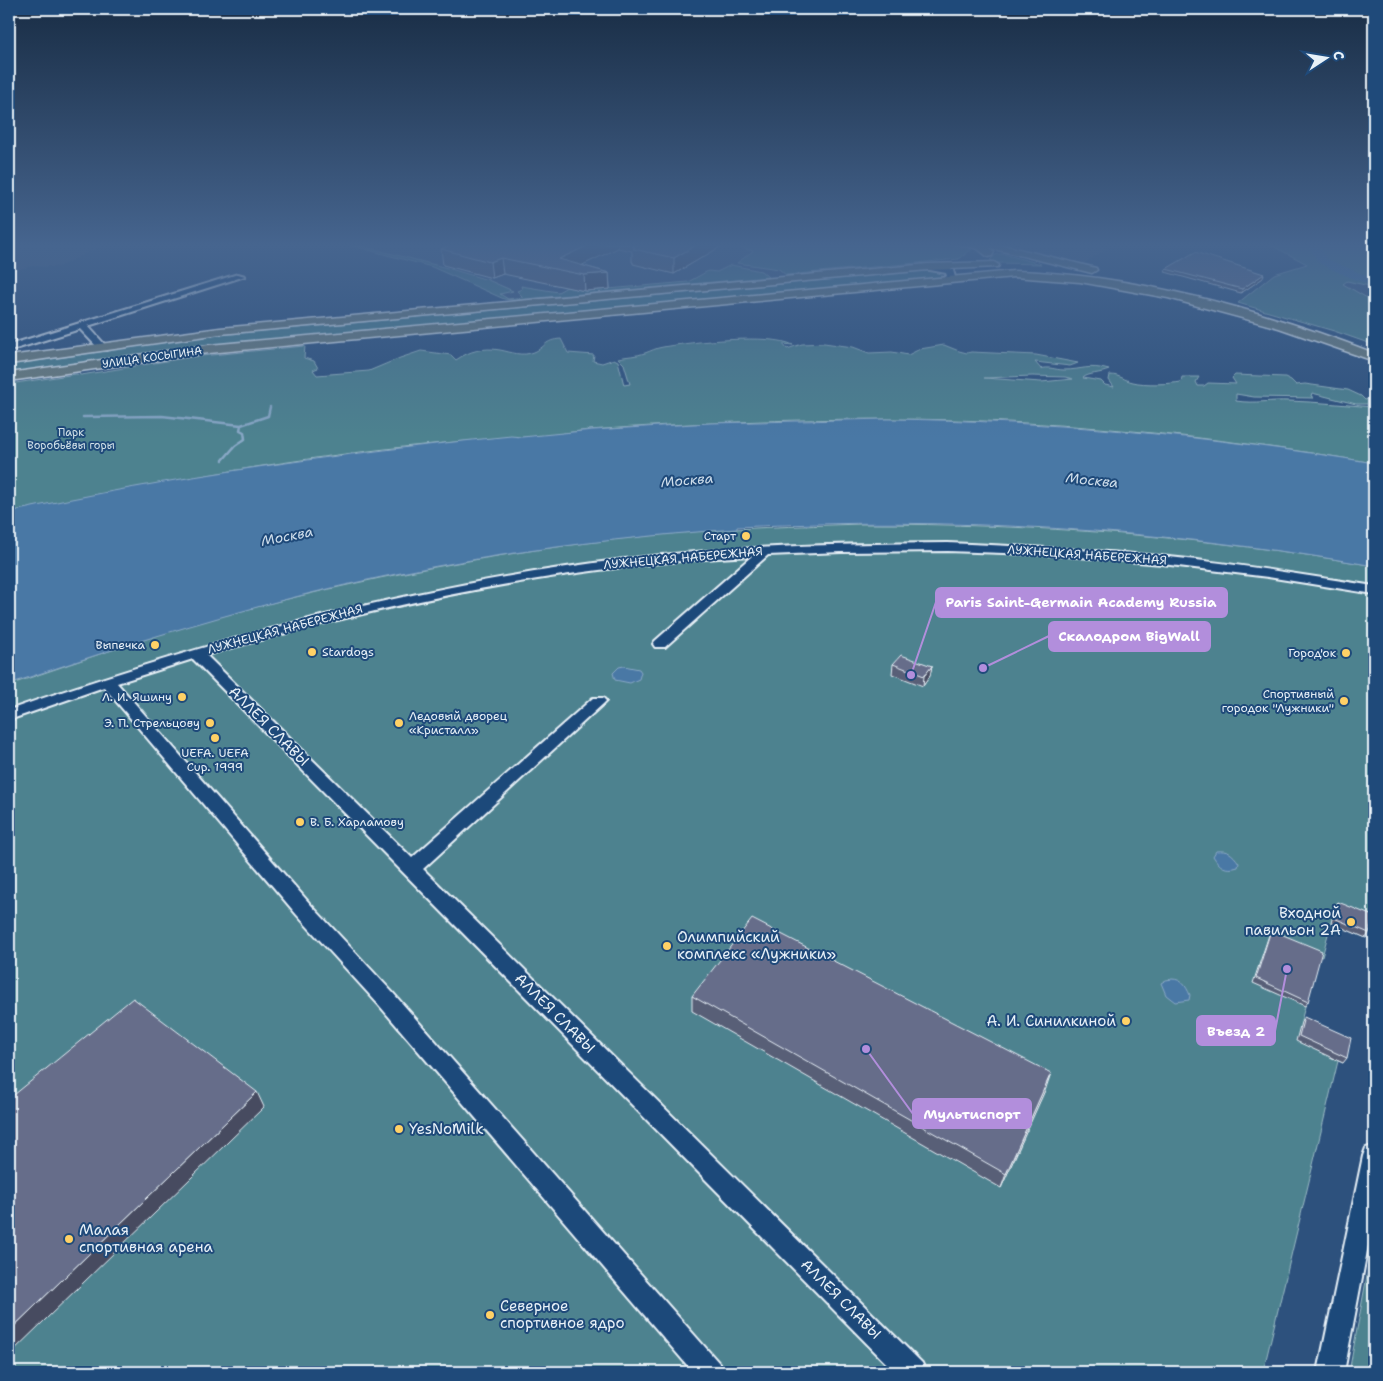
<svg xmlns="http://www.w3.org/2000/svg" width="1383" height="1381" font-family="'Shantell Sans',sans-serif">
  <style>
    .built { fill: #415c83 }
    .green { fill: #4d828f; stroke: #9abac4; fill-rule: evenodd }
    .water { fill: #4a78a5; stroke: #89a8c6 }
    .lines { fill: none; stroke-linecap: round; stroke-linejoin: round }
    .stream { stroke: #89a8c6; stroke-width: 2.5 }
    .river { fill: #4a78a5; fill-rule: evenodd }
    .minor-casing { stroke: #e8f1f8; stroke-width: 4 }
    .major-casing { stroke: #e8f1f8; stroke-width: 3 }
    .minor { fill: #1f4a7a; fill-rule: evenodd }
    .major { fill: #6d7e7c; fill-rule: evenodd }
    .wall { fill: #585e77; stroke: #e8f1f8 }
    .shaded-wall { fill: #474c61; stroke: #e8f1f8 }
    .building { fill: #666d8a; stroke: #e8f1f8 }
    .poi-dot { fill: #ffd166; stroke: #1f4a7a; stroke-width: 2 }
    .labels { text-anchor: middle; stroke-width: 4; stroke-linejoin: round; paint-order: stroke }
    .far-street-label { font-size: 11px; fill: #e8f1f8; stroke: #1f4a7a }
    .far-park-label { font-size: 11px; fill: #d1e0e8; stroke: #1f4a7a }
    .poi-label { font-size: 12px; fill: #e8f1f8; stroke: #1f4a7a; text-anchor: end }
    .street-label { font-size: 12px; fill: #e8f1f8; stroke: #1f4a7a }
    .water-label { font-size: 14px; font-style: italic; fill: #d0dfec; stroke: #1f4a7a }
    .near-street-label { font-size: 15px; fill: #e8f1f8; stroke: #1f4a7a }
    .near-poi-label { font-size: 15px; fill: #e8f1f8; stroke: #1f4a7a; text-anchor: start }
    .leader { fill: none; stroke: #b28edc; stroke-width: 2 }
    .callout-dot { fill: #b28edc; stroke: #1f4a7a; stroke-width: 2 }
    .callout { fill: #b28edc; stroke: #b28edc; stroke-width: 2 }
    .callout-label { font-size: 14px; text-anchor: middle; font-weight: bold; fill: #fff }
  </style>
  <rect width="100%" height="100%" fill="#2d517d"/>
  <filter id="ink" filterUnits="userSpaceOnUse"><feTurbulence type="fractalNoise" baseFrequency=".02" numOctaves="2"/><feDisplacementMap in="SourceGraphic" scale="10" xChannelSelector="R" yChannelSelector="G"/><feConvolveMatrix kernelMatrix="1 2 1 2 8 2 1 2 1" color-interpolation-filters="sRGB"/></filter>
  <g filter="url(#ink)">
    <path class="built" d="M9 244H106L58 267 32 266 9 272Z
      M346 244H950L972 249 959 259 515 300 504 299 432 267Z
      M1009 244H1092L1108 248 1083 264 1007 245Z
      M1347 281 1374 287V302L1343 284Z"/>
    <path class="green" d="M346 244H354L447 268 488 280 513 291 500 294 508 299 523 297 517 291 522 289 521 286 558 292 567 287 585 291 688 282 708 271 717 272 731 265 761 271 768 277 515 300 504 299 432 267Z
      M745 244H950L972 249 959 259 786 275 779 269 737 263 753 251 740 247Z
      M1269 244H1374V287L1347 281 1343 284 1374 302V345L1334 331 1238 303 1274 274 1307 264Z
      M997 254H1003L1041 264 997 263 990 260Z
      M935 270 944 277 207 345 9 374V365L209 336Z
      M561 339 568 353 594 355 593 361 602 363 614 359 618 361 624 385 630 384 624 364 618 358C627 356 637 356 645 353 651 351 656 348 663 347 690 342 771 333 793 345L783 344 787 349 802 344 824 343 853 347 869 353 892 352 908 355 920 349 944 345 959 351 967 353 971 352 1036 355 1078 363 1070 366 1035 362 1041 369C1049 366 1055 370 1064 370 1083 370 1088 364 1109 370 1100 374 1088 373 1083 378L1101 381 1105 385 1114 387 1109 380 1110 375C1120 375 1124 380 1133 382 1144 385 1170 384 1181 382L1182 377H1199L1196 382 1198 386H1204L1208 383 1236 384 1232 378 1235 375 1285 377 1291 380 1296 385 1305 384 1348 390 1361 396 1365 400 1374 397V404H1356L1312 393 1311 396 1314 398 1254 397 1236 394V401C1255 404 1271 400 1289 401 1318 402 1346 405 1374 407V463C1214 436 1049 419 887 419 788 419 688 423 589 430 568 432 549 436 528 437 448 441 368 450 288 462 194 476 102 494 9 512V384L76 374 81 375 191 357 305 346 304 358 314 361 318 368 313 370 317 375 369 371 400 358 421 351 451 355 456 360C469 351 484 347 500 350 511 352 522 357 534 352 546 347 544 340 561 339ZM1032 376 1065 377 1073 379 1041 382 984 378Z
      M863 524C1035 524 1205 536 1374 566V923L1370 922 1366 938 1331 923 1322 957 1319 956 1301 1021 1343 1063 1338 1061 1263 1372H9V685C90 657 169 630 252 608 387 573 528 547 668 534 734 528 796 526 863 524Z
      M1374 1264V1372H1349L1369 1265Z"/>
    <path class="water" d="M888 419C1050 421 1213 436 1374 463V566C1165 529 948 516 737 527V529C574 540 408 565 250 609 169 631 89 657 9 684V512C174 476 342 453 511 436L522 437 593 430 711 423Z
      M624 666 639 669 641 672 639 679 630 683 615 680 613 673 619 667Z
      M1216 851C1228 850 1232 853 1239 863L1238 867C1225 871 1220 867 1213 856Z
      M1172 979C1182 979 1186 986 1190 995L1189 1000 1175 1002 1166 995 1161 983 1166 980Z"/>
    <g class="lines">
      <path class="stream" d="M83 417 162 416 241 425
        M223 460 235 446 245 439 244 432 240 430 241 425 268 416 270 407"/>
      <path class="river" d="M1307 244H1317L1327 259 1374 279V286L1351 278 1319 263Z"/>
      <g class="minor-casing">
        <path id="minor" d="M925 265 940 266 953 270 955 277 947 282H941L940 280 947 276 946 273 925 269Z
          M238 274 245 276 88 326 106 346V350H100L80 329 9 351V345Z
          M948 543C1019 546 1089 550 1160 556 1232 563 1303 575 1374 586V594L1268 577 1162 564 1055 555 948 551 841 552 768 555 665 647H655L653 644 655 641 752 556C567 565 384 604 206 655L412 858 593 698H603L606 701 603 704 423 869 922 1363 926 1372H895L193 659 117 683 311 905 393 993 719 1363 723 1372H693L379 1005 297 915 104 687 9 720V710C210 640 414 585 625 559 733 546 840 544 948 543Z
          M1374 1145V1214L1344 1372H1318L1363 1156 1366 1148Z"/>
      </g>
      <g class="major-casing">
        <path id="major" d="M961 244H999L1096 268 1097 270 1092 273 990 248 994 252 992 256 988 257 978 249Z
          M994 262 999 265 998 267 928 270 220 334 9 364V356L220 328 928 264Z
          M1014 271C1133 274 1263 310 1374 353V361L1279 328 1168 298 1080 282 1014 277 209 353 9 381V373L209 345Z"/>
      </g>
      <use href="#minor" class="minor"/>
      <use href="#major" class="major"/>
    </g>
    <path class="wall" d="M453 244H725L674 274 633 264V262H632V251L618 248 581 265 609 273 610 289 585 291 503 274 492 278 443 265 441 249Z
      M1166 269 1263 278 1241 293 1165 272Z
      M893 664 932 666 930 676 923 686 892 674Z
      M1338 902 1369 933 1366 938 1331 923 1335 907Z
      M1271 930 1308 1002 1305 1006 1253 983 1269 935Z
      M692 996 1046 1088 1001 1188 692 1011Z
      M1304 1017 1347 1058 1343 1063 1296 1041 1301 1022Z"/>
    <path class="shaded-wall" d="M591 244H618V248L568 272 559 259Z
      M698 244H725L674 274V258Z
      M501 258 503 274 492 278 490 262Z
      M609 273 610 289 585 291 584 275Z
      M1264 274 1263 278 1241 293 1242 289Z
      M932 666 930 676 923 686 924 676Z
      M1051 1073 1046 1088 1001 1188 1006 1174Z
      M257 1092 264 1107 9 1355V1331Z"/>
    <path class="building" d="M453 244H591L559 259 609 273 584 275 501 258 490 262 441 249Z
      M636 244H698L674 258 633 249 635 247 632 246Z
      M1195 252 1264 274 1242 289 1166 269Z
      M901 655 932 666 924 676 893 664Z
      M1338 902 1373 916 1369 933 1334 918Z
      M752 919 1051 1073 1006 1174 692 996Z
      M1271 930 1322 951 1308 1002 1256 978Z
      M133 998 257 1092 9 1331V1099Z
      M1304 1017 1351 1038 1347 1058 1299 1036Z"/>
  </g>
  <linearGradient id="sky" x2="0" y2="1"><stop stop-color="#192d45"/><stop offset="0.56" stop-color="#46658f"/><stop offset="1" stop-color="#46658f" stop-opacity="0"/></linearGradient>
  <rect width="1383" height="438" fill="url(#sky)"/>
  <g class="poi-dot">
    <circle cx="746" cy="536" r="5"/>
    <circle cx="155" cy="645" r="5"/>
    <circle cx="312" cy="652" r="5"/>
    <circle cx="1346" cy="653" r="5"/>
    <circle cx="182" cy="697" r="5"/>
    <circle cx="1344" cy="701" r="5"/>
    <circle cx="210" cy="723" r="5"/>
    <circle cx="399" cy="723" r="5"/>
    <circle cx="215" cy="738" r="5"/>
    <circle cx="300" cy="822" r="5"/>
    <circle cx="1351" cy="922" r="5"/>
    <circle cx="667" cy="946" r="5"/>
    <circle cx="1126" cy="1021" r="5"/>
    <circle cx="399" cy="1129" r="5"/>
    <circle cx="69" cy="1239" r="5"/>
    <circle cx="490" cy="1315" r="5"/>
  </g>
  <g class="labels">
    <g class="far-street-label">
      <text transform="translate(152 357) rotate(-8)" y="4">УЛИЦА КОСЫГИНА</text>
    </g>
    <g class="far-park-label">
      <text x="71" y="436">Парк<tspan x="71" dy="13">Воробьёвы горы</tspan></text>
    </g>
    <g class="poi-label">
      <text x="736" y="540">Старт</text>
      <text x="145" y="649">Выпечка</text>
      <text x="322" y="656" text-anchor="start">Stardogs</text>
      <text x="1336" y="657">Город'ок</text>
      <text x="1334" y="698">Спортивный<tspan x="1334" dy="14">городок "Лужники"</tspan></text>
      <text x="172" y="701">Л. И. Яшину</text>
      <text x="409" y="720" text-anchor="start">Ледовый дворец<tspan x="409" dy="14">«Кристалл»</tspan></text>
      <text x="200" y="727">Э. П. Стрельцову</text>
      <text x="215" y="757" text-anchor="middle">UEFA. UEFA<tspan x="215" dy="14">Cup. 1999</tspan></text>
      <text x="310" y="826" text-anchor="start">В. Б. Харламову</text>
    </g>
    <g class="street-label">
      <text transform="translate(1087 555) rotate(4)" y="4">ЛУЖНЕЦКАЯ НАБЕРЕЖНАЯ</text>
      <text transform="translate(683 558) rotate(-5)" y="4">ЛУЖНЕЦКАЯ НАБЕРЕЖНАЯ</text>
      <text transform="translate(285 629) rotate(-15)" y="4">ЛУЖНЕЦКАЯ НАБЕРЕЖНАЯ</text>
    </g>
    <g class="water-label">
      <text transform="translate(687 480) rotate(-5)" y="5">Москва</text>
      <text transform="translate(1092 480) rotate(6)" y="5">Москва</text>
      <text transform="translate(287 536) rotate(-11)" y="5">Москва</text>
    </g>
    <g class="near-street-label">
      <text transform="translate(269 726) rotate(45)" y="5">АЛЛЕЯ СЛАВЫ</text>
      <text transform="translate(555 1013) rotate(45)" y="5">АЛЛЕЯ СЛАВЫ</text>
      <text transform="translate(841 1299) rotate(45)" y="5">АЛЛЕЯ СЛАВЫ</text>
    </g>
    <g class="near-poi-label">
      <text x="1341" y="918" text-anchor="end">Входной<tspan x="1341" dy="17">павильон 2A</tspan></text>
      <text x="677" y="942">Олимпийский<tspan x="677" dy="17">комплекс «Лужники»</tspan></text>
      <text x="1116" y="1026" text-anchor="end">А. И. Синилкиной</text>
      <text x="409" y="1134">YesNoMilk</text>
      <text x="79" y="1235">Малая<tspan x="79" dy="17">спортивная арена</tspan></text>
      <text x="500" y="1311">Северное<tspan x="500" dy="17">спортивное ядро</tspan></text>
    </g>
  </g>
  <path class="leader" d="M911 675L936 602M983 668L1049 636M1287 969L1275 1031M866 1049L913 1114"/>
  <g class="callout-dot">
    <circle cx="911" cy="675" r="5"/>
    <circle cx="983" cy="668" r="5"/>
    <circle cx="1287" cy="969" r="5"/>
    <circle cx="866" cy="1049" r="5"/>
  </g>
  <g class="callout">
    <rect x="936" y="588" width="291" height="29" rx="5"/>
    <rect x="1049" y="622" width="161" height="29" rx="5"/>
    <rect x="1197" y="1016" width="78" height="29" rx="5"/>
    <rect x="913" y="1099" width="118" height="29" rx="5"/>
  </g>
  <g class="callout-label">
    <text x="1081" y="607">Paris Saint-Germain Academy Russia</text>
    <text x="1129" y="641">Скалодром BigWall</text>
    <text x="1236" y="1036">Въезд 2</text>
    <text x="972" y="1119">Мультиспорт</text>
  </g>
  <rect width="1383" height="1381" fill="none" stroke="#1f4a7a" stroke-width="30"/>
  <rect x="15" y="15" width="1353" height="1351" fill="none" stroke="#e8f1f8" stroke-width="2" filter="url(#ink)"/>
  <g transform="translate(1326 58) rotate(78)" stroke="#1f4a7a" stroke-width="4" paint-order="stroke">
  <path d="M0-4L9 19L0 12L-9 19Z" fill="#e8f1f8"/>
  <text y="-8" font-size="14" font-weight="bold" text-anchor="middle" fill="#e8f1f8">С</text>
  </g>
</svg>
